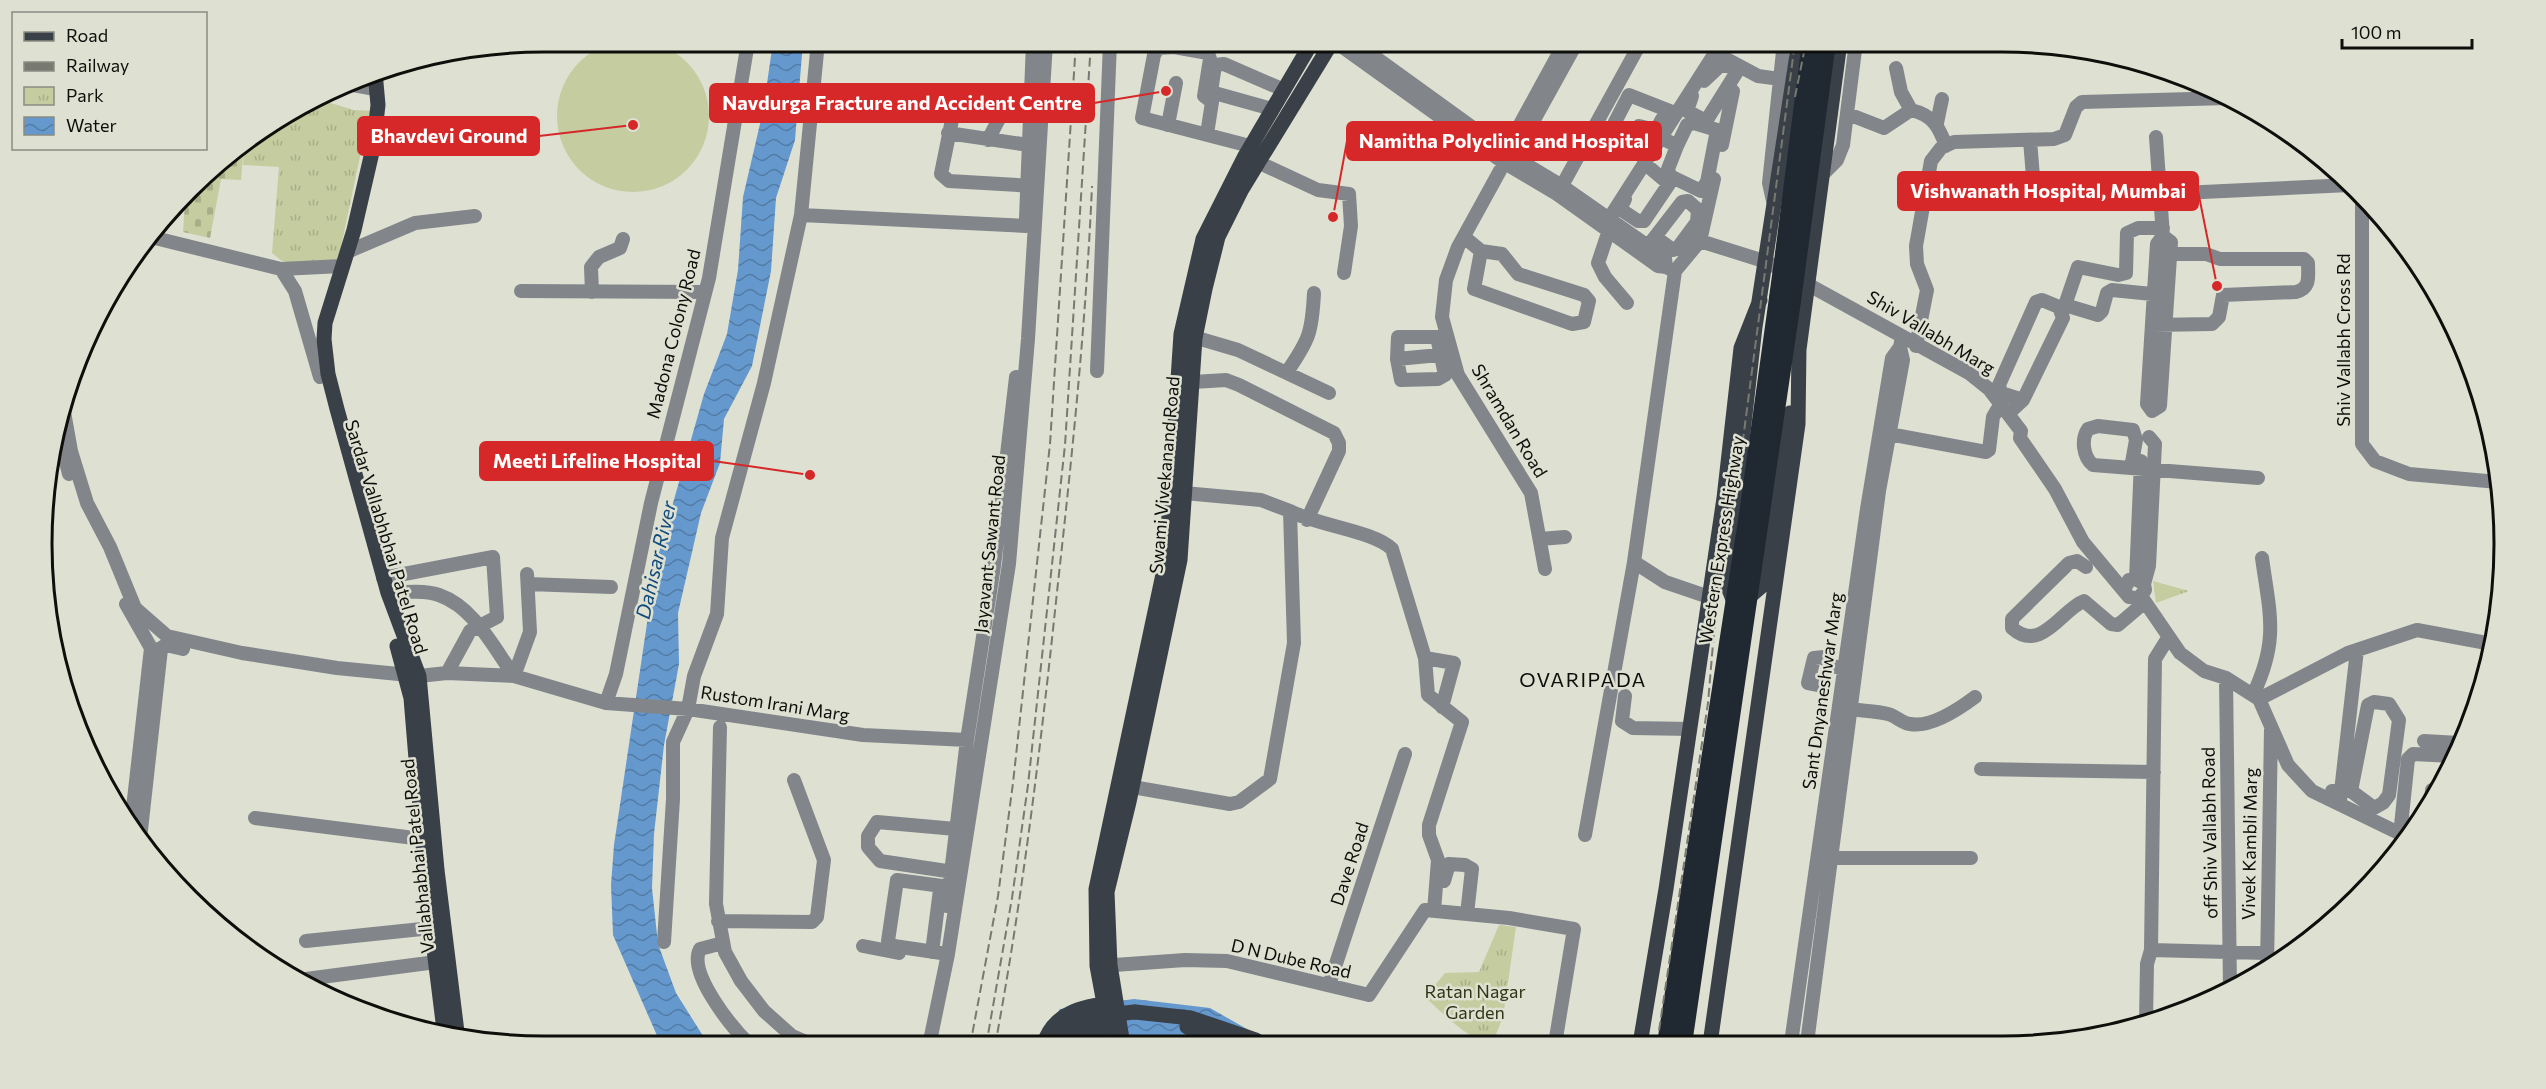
<svg xmlns="http://www.w3.org/2000/svg" width="2546" height="1089" font-family="Commissioner,sans-serif">
  <style>
    .grass { fill: #c5cca0 }
    .cemetery { fill: url(#cemetery-stones) }
    .park { fill: url(#park-tufts) }
    .water { fill: url(#water-waves) }
    .lines { fill: none; stroke-linecap: round; stroke-linejoin: round }
    .minor { stroke: #82868b; stroke-width: 14 }
    .major { stroke: #394048; stroke-width: 15 }
    .highway { stroke: #202831; stroke-width: 18 }
    .rail { stroke: #787970; stroke-width: 2; stroke-dasharray: 9 4.5; stroke-linecap: butt }
    .major-bridge { stroke: #394048; stroke-width: 15 }
    .highway-bridge { stroke: #202831; stroke-width: 18 }
    .labels { text-anchor: middle; stroke-width: 5; stroke-linejoin: round; paint-order: stroke }
    .street-label { font-size: 18px; fill: #0e0e0a; stroke: #dee0d2 }
    .park-label { font-size: 18px; fill: #323515; stroke: #dee0d2 }
    .water-label { font-size: 20px; font-style: italic; fill: #124a7c; stroke: #dee0d2 }
    .neighbourhood-label { font-size: 20px; letter-spacing: 1.5px; fill: #0e0e0a; stroke: #dee0d2 }
    .rim { fill: none; stroke: #0e0e0a; stroke-width: 3 }
    .leader { fill: none; stroke: #d62828; stroke-width: 2 }
    .callout-dot { fill: #d62828; stroke: #dee0d2; stroke-width: 2 }
    .callout { fill: #d62828; stroke: #d62828; stroke-width: 2 }
    .callout-label { font-size: 20px; text-anchor: middle; font-weight: bold; fill: #fff }
  </style>
  <defs>
    <pattern id="cemetery-stones" width="16" height="16" patternUnits="userSpaceOnUse" patternTransform="scale(1.5)"><rect width="16" height="16" fill="#c5cca0"/><path d="M2 7V4a2 2 0 0 1 4 0v3zM10 15v-3a2 2 0 0 1 4 0v3z" fill="#a8ae88"/></pattern>
    <pattern id="park-tufts" width="24" height="20" patternUnits="userSpaceOnUse" patternTransform="scale(1.5)"><rect width="24" height="20" fill="#c5cca0"/><path d="M3 7l-1-3M5 7V3M7 7l1-3M15 17l-1-3M17 17v-4M19 17l1-3" fill="none" stroke="#a8ae88"/></pattern>
    <pattern id="water-waves" width="16" height="10" patternUnits="userSpaceOnUse" patternTransform="scale(1.5)"><rect width="16" height="10" fill="#6599ce"/><path d="M0 5q4-4 8 0t8 0" fill="none" stroke="#527ba5"/></pattern>
  </defs>
  <rect width="100%" height="100%" fill="#dee0d2"/>
  <path class="grass" d="M557 116a76 76 0 1 1 152 0a76 76 0 1 1-152 0Z"/>
  <path class="cemetery" d="M244 145 241 180 221 179 210 238 183 232 185 201 213 166Z"/>
  <path class="park" d="M317 99 354 110 373 111 362 147 337 266 331 273 282 261 272 253 279 167 243 165 244 145 294 109Z
    M2153 581 2189 591 2156 603Z
    M1499 925 1516 927 1503 1017 1492 1044C1473 1044 1439 1010 1425 997L1445 973 1479 972Z"/>
  <path class="water" d="M773 42H803L795 140 776 198 771 271 752 366 724 419 720 463 701 513 678 613 679 664 664 745 654 834 652 888 658 944 676 993 710 1047H662L613 935 611 885 614 845 656 563 704 394 727 334 738 270 743 197 763 111Z
    M1134 999 1210 1008 1275 1045H1207L1181 1036H1134L1037 1044 1060 1009Z"/>
  <g class="lines">
    <path class="minor" d="M1342 42 1344 48 1503 162 1557 194 1658 266 1666 267 1675 271
      M1354 42 1509 154 1562 186 1665 258 1666 267
      M1896 68 1901 92 1911 110
      M348 84 375 89
      M1692 96 1687 111 1704 120 1708 118 1738 70 1722 64 1704 81
      M1002 105 1039 104
      M1272 109 1211 92 1215 65 1224 64 1284 90
      M1848 114 1884 128 1911 110C1933 115 1939 127 1946 146
      M1937 123 1942 99
      M1614 124 1629 95 1675 113
      M1168 125 1176 83
      M948 133 1035 146
      M1207 134 1212 102 1204 96 1210 59 1208 53 1174 47 1158 48 1154 55 1142 118 1250 146
      M1634 134 1639 126 1656 130 1662 119
      M1660 137 1677 146 1687 125 1694 123 1717 130 1707 182 1701 191 1670 176 1668 169 1677 146
      M988 140 1003 111 997 98 973 96 954 110 941 174 949 181 1035 186
      M2030 140 2033 177
      M1722 145 1733 91
      M1513 147 1520 145 1577 42
      M1249 158 1318 190 1349 194 1351 226 1344 273
      M1824 173 1837 160 1843 145 1856 42
      M1558 193 1641 42
      M2160 194 2350 185
      M2362 198V444L2375 461 2409 474 2498 482
      M1625 199 1620 209 1638 221H1644L1669 184 1644 163
      M1773 201 1769 183 1784 42
      M801 215 1026 226
      M1026 218 1033 42
      M1611 224 1598 263 1605 277 1627 303
      M1605 225 1715 53 1758 76 1794 81
      M1464 237 1481 251 1474 289 1572 324 1584 322 1589 301 1584 295 1518 274 1502 254 1481 251
      M155 238 281 269 295 291 320 377
      M1700 241 1714 179
      M1648 246 1682 202 1688 201 1698 210 1697 222 1677 249 1673 250 1655 237
      M347 252 415 223 475 216
      M281 269 342 266
      M1675 271 1700 241 1767 262 1969 373 1989 389 2021 431 2020 438 2055 489 2083 542 2129 597 2139 598 2145 590 2144 584 2136 579 2129 580 2125 588
      M521 291 705 292
      M592 292 591 267 599 257 620 248 623 239
      M2065 305 2078 267 2118 275 2126 273 2127 233 2138 228H2163
      M2059 307 2065 305 2098 315 2102 311 2107 293 2112 290 2162 295
      M2153 325 2212 324 2219 317 2223 295 2296 292C2311 288 2308 277 2308 263L2304 259H2220L2206 254H2170
      M1187 335 1238 350 1329 393
      M1398 337H1437L1445 375 1438 379 1401 380 1397 359Z
      M1916 346 1927 290 1917 264 1916 246 1931 161 1941 148 1954 142 2054 139 2065 135 2076 107 2082 102 2228 98
      M1397 359 1450 354
      M1097 371 1110 42
      M1287 372C1309 340 1312 333 1314 293
      M1193 382 1226 380 1239 385 1334 433 1339 443V451L1307 520
      M2152 411 2147 404 2157 244 2163 236 2156 137
      M2152 411 2160 406 2171 242 2163 236
      M64 412 71 451 87 503 110 547 135 608 167 636 242 653 337 668 419 676 447 673 514 676 606 703 688 709 863 735 967 740
      M2008 414 2023 400 2001 393 1999 385 2036 302 2042 300 2059 307 2063 318 2023 400
      M58 430 69 474
      M1889 434 1986 452 1989 450 1993 417 1997 410
      M2131 468 2136 440 2133 430 2098 426 2088 429C2081 439 2083 457 2093 465L2258 478
      M1290 511C1316 525 1374 531 1392 549L1425 658 1454 663 1442 707
      M1540 539 1565 537
      M1634 562 1665 582 1709 597
      M2086 567 2077 561 2069 563 2016 615 2012 619V628C2041 654 2062 609 2084 601L2111 624 2118 625 2145 602
      M1545 569 1531 493 1458 375 1442 317 1446 280 1458 247 1513 147 1512 139 1565 42
      M383 578 493 557 497 617 470 631 447 673
      M2136 579 2141 461
      M528 584 611 587
      M2144 584 2149 566 2155 444 2149 437
      M388 593C404 592 424 590 439 595 474 607 494 648 514 676
      M2141 596 2180 653 2204 671 2226 678 2259 699 2288 765 2312 791 2407 837
      M126 604 151 648 158 650 166 645 183 649
      M1425 658 1428 695 1462 722 1429 825V835L1438 860 1434 911
      M514 676 530 632 527 574
      M2226 678 2230 988
      M1824 686 1808 683 1814 658 1824 657 1830 666 1844 668
      M2253 695C2279 640 2270 615 2262 558
      M1625 696 1622 721 1633 728 1690 729
      M2259 699 2348 653 2417 630 2492 644
      M606 703 616 674 651 503 709 278 748 42
      M1850 709C1863 711 1876 711 1888 714 1896 716 1902 723 1910 724 1931 728 1959 709 1975 697
      M720 727 716 904 725 952 741 981 764 1011 792 1036 815 1046
      M2424 741 2459 743
      M1981 769 2154 772
      M1121 785 1230 804 1239 802 1270 779 1294 643 1290 511 1261 500 1173 492
      M2332 791H2351L2368 705 2374 702 2389 704 2399 720 2389 795 2383 803 2374 808 2351 791
      M2340 800 2357 650
      M2431 801 2432 790 2436 789
      M255 818 422 839
      M131 826 151 648
      M1585 835 1634 562 1675 271
      M2400 835 2408 759 2413 754 2453 756
      M140 839 161 649
      M1823 858H1971
      M960 873 880 861 868 847V836L877 822 967 830
      M1444 881 1449 864 1465 865 1472 869 1467 914
      M947 906 967 740 994 566 1016 377
      M718 921 812 922 817 917 824 860 794 780
      M306 941 441 927
      M664 942 673 799V742L688 709 694 676 717 614 722 538 764 383 801 215 818 42
      M723 943 700 949C687 973 733 1029 751 1046
      M863 946 899 953
      M2151 950 2266 953
      M932 952 940 890
      M948 954 894 946 888 941 897 880 957 888
      M1100 966 1185 960 1227 961 1369 995 1425 910 1509 918 1574 929 1555 1044
      M2267 967 2271 729
      M306 979 436 962
      M1329 985 1405 754
      M2146 1022 2147 964 2151 950 2155 659 2168 638
      M1791 1043 1867 509 1892 358 1900 347 1902 337
      M1807 1043 1879 491 1903 360 1900 347
      M929 1046 948 954 1009 564 1028 339 1046 42"/>
    <path class="major" d="M375 72 378 105 373 148 354 230 325 323 324 339 328 374 337 409 388 593 419 676 437 870 457 1032
      M1798 357 1840 42
      M1749 597 1764 584 1790 413
      M1734 602 1726 582 1755 327 1799 42
      M397 646 411 698 427 893 444 1030
      M1135 1012 1191 1018 1256 1040 1263 1045
      M1108 1025 1097 966 1096 889 1166 560 1181 334 1203 239 1245 156 1312 42
      M1187 1027 1235 1045
      M1074 1043 1082 1038 1120 1033
      M1640 1044 1666 889 1724 498 1741 348 1760 300
      M1710 1044 1798 424 1799 347
      M1123 1045 1110 965 1107 892 1129 802 1180 560 1195 338 1205 289 1218 237 1242 189 1332 42
      M1043 1046C1053 1012 1083 1006 1114 1003"/>
    <path class="highway" d="M1784 254 1811 42
      M1798 256 1827 42
      M1666 1044 1749 508 1778 298
      M1683 1044 1792 301"/>
    <path class="rail" d="M1795 97 1806 42
      M1657 1044 1708 703 1715 620 1730 539 1795 42
      M970 1046 998 896 1013 783 1050 444 1076 42
      M986 1046 1012 898 1028 785 1065 445 1091 42
      M995 1046C1023 895 1041 744 1057 592 1072 457 1086 322 1092 186"/>
    <path class="major-bridge" d="M1056 1046C1074 1011 1100 1016 1135 1012
      M1065 1046C1078 1032 1089 1027 1108 1025"/>
    <path class="highway-bridge" d="M1778 298 1784 254
      M1792 301 1798 256"/>
  </g>
  <g class="labels">
    <g class="street-label">
      <text transform="translate(1931 333) rotate(31)" y="6">Shiv Vallabh Marg</text>
      <text transform="translate(674 334) rotate(-76)" y="6">Madona Colony Road</text>
      <text transform="translate(2344 340) rotate(-90)" y="6">Shiv Vallabh Cross Rd</text>
      <text transform="translate(1509 421) rotate(59)" y="6">Shramdan Road</text>
      <text transform="translate(1165 475) rotate(-85)" y="6">Swami Vivekanand Road</text>
      <text transform="translate(386 537) rotate(73)" y="6">Sardar Vallabhbhai Patel Road</text>
      <text transform="translate(1722 540) rotate(-81)" y="6">Western Express Highway</text>
      <text transform="translate(990 544) rotate(-84)" y="6">Jayavant Sawant Road</text>
      <text transform="translate(1823 691) rotate(-82)" y="6">Sant Dnyaneshwar Marg</text>
      <text transform="translate(775 704) rotate(9)" y="6">Rustom Irani Marg</text>
      <text transform="translate(2210 833) rotate(-91)" y="6">off Shiv Vallabh Road</text>
      <text transform="translate(2250 844) rotate(-89)" y="6">Vivek Kambli Marg</text>
      <text transform="translate(418 856) rotate(-96)" y="6">Vallabhabhai Patel Road</text>
      <text transform="translate(1350 864) rotate(-72)" y="6">Dave Road</text>
      <text transform="translate(1291 959) rotate(13)" y="6">D N Dube Road</text>
    </g>
    <g class="park-label">
      <text x="1475" y="998">Ratan Nagar<tspan x="1475" dy="21">Garden</tspan></text>
    </g>
    <g class="water-label">
      <text transform="translate(656 560) rotate(-77)" y="7">Dahisar River</text>
    </g>
    <g class="neighbourhood-label">
      <text x="1583" y="687">OVARIPADA</text>
    </g>
  </g>
  <path d="M0 0H2546V1089H0ZM544 52H2002A492 492 0 0 1 2494 544V544A492 492 0 0 1 2002 1036H544A492 492 0 0 1 52 544V544A492 492 0 0 1 544 52Z" fill="#dee0d2" fill-rule="evenodd"/>
  <path class="rim" d="M544 52H2002A492 492 0 0 1 2494 544V544A492 492 0 0 1 2002 1036H544A492 492 0 0 1 52 544V544A492 492 0 0 1 544 52Z"/>
  <path class="leader" d="M1166 91L1094 103M633 125L539 136M1333 217L1347 141M2217 286L2198 191M810 475L713 461"/>
  <g class="callout-dot">
    <circle cx="1166" cy="91" r="6"/>
    <circle cx="633" cy="125" r="6"/>
    <circle cx="1333" cy="217" r="6"/>
    <circle cx="2217" cy="286" r="6"/>
    <circle cx="810" cy="475" r="6"/>
  </g>
  <g class="callout">
    <rect x="710" y="84" width="384" height="38" rx="6"/>
    <rect x="358" y="117" width="181" height="38" rx="6"/>
    <rect x="1347" y="122" width="314" height="38" rx="6"/>
    <rect x="1898" y="172" width="300" height="38" rx="6"/>
    <rect x="480" y="442" width="233" height="38" rx="6"/>
  </g>
  <g class="callout-label">
    <text x="902" y="110">Navdurga Fracture and Accident Centre</text>
    <text x="449" y="143">Bhavdevi Ground</text>
    <text x="1504" y="148">Namitha Polyclinic and Hospital</text>
    <text x="2048" y="198">Vishwanath Hospital, Mumbai</text>
    <text x="597" y="468">Meeti Lifeline Hospital</text>
  </g>
  <rect x="12" y="12" width="195" height="138" fill="#dee0d2" stroke="#8b8c82" stroke-width="1.5"/>
  <rect x="24" y="32" width="30" height="9" fill="#394048" stroke="#8b8c82" stroke-width="1.5"/>
  <text x="66" y="42" font-size="18" fill="#0e0e0a">Road</text>
  <rect x="24" y="62" width="30" height="9" fill="#787970" stroke="#8b8c82" stroke-width="1.5"/>
  <text x="66" y="72" font-size="18" fill="#0e0e0a">Railway</text>
  <rect x="24" y="87" width="30" height="18" fill="url(#park-tufts)" stroke="#8b8c82" stroke-width="1.5"/>
  <text x="66" y="102" font-size="18" fill="#0e0e0a">Park</text>
  <rect x="24" y="117" width="30" height="18" fill="url(#water-waves)" stroke="#8b8c82" stroke-width="1.5"/>
  <text x="66" y="132" font-size="18" fill="#0e0e0a">Water</text>
  <path d="M2342 39v9h130v-9" fill="none" stroke="#0e0e0a" stroke-width="3"/>
  <text x="2351" y="39" font-size="18" fill="#0e0e0a" stroke="#dee0d2" stroke-width="4.5" paint-order="stroke">100 m</text>
</svg>
